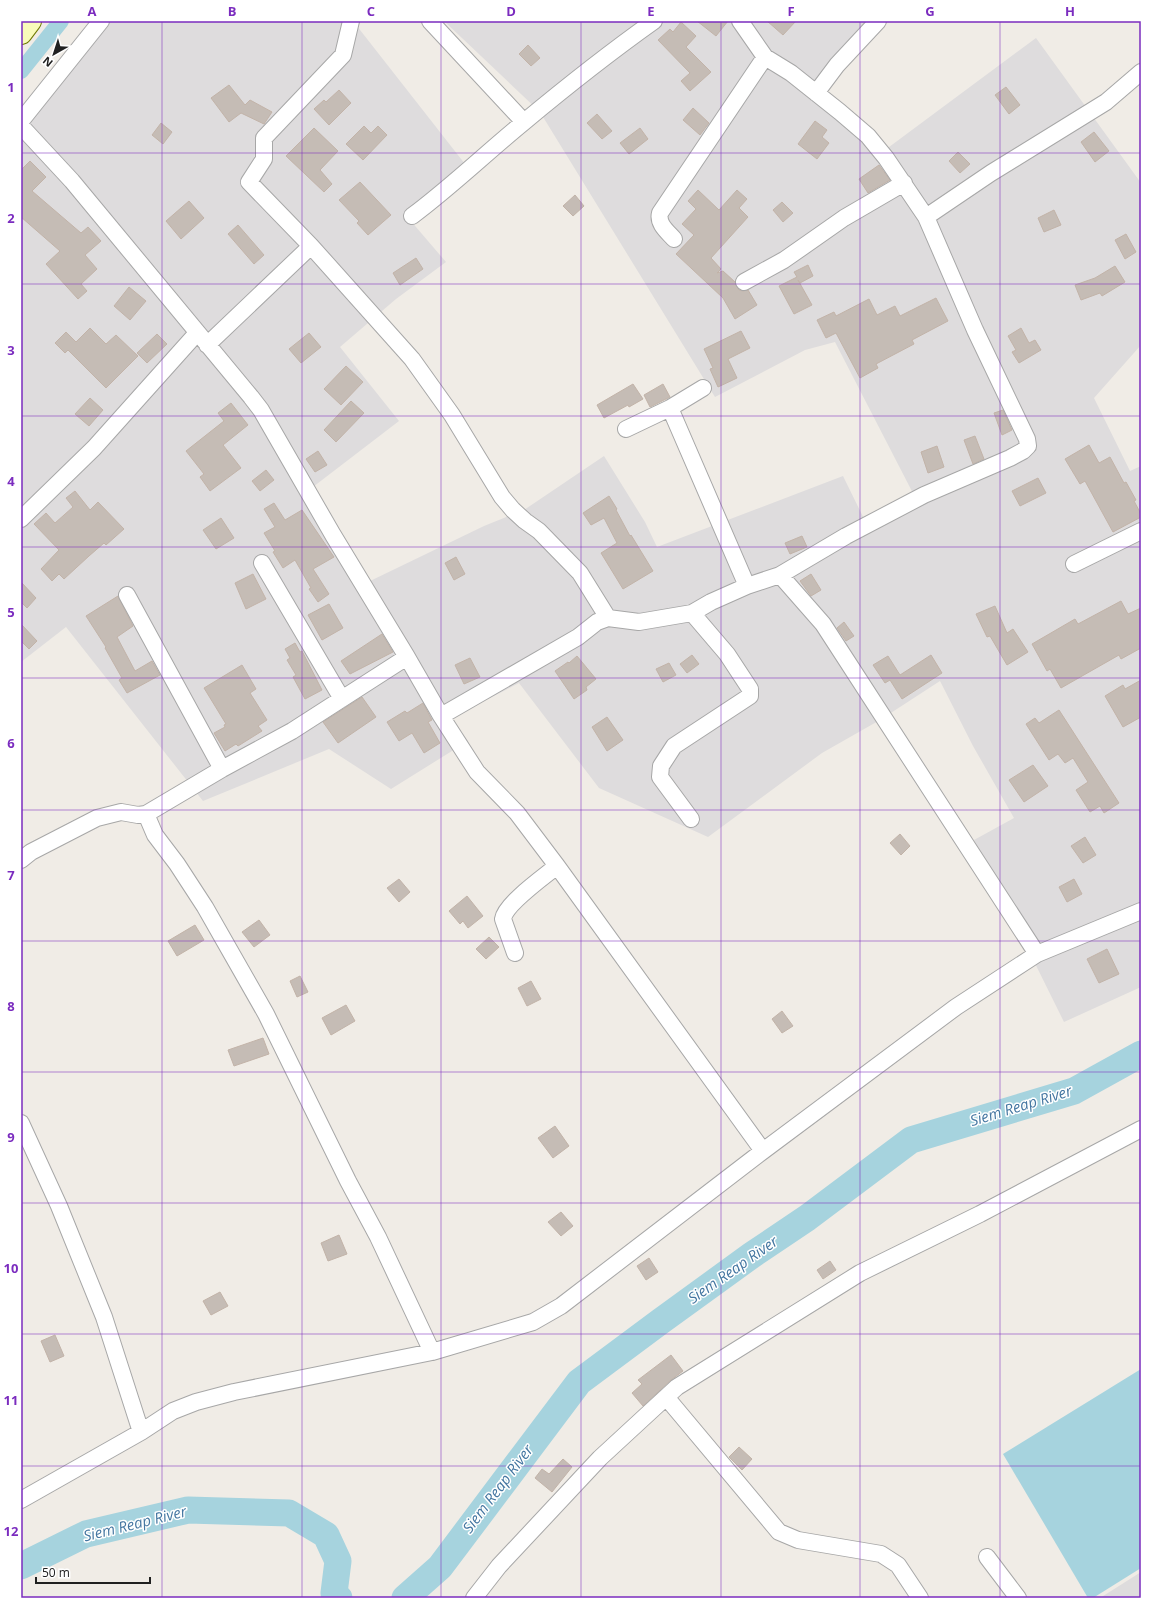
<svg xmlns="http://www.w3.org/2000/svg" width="1162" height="1619" font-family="'Open Sans',sans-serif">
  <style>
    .residential { fill: #dedcdd }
    .water { fill: #a6d3de }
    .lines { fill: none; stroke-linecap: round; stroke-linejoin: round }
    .canal { stroke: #a6d3de; stroke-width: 16 }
    .river { stroke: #a6d3de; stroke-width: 27 }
    .building { fill: #c5bcb5; stroke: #c2b3a8 }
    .street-casing { stroke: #a7a7a7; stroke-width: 18 }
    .secondary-casing { stroke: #717a03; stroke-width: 24 }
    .street { stroke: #fff; stroke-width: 16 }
    .secondary { stroke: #f9fbba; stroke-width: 22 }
    .grid { fill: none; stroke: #7b2cbf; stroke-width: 1; stroke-opacity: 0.55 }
    .labels { text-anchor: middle; stroke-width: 3; stroke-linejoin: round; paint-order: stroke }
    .water-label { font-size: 15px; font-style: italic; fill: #4476a1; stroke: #fff }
    .neatline { fill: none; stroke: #7b2cbf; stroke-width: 1.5 }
    .grid-label { font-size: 13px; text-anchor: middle; font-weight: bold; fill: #7b2cbf }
  </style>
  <rect width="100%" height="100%" fill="#f0ece6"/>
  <path class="residential" d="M111 21H353L465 164 404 213 446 262 396 299 340 347 399 421 309 490 368 582 484 526 524 510 604 456 645 522 657 547 843 476 869 529 918 503 835 342 805 350 715 397 540 112 444 21H869L808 94 881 153 1036 38 1141 183V345L1094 398 1130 471 1141 466V987L1064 1022 974 840 1014 818 973 746 940 681 880 720 822 753 708 837 599 788 519 683 451 718 468 741 391 789 329 749 203 801 66 627 21 662V134Z
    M1141 1572V1598H1100Z"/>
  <path class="water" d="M1141 1369V1568L1093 1598H1088L1003 1454Z"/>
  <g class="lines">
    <path class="canal" d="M21 71 61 21"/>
    <path class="river" d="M21 1566 86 1534 188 1510 289 1513 326 1535 338 1561 334 1593 339 1598
      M405 1598 440 1567 579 1382 661 1321 752 1255 807 1218 911 1140 1074 1091 1141 1054"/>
  </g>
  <path class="building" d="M697 21H728L716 36Z
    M767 21H796L783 35Z
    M681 22 696 36 686 47 711 72 690 91 681 81 690 73 658 40 670 29 673 32Z
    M528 45 540 58 531 66 519 54Z
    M229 85 245 105 250 100 272 112 264 124 241 113 229 122 211 98Z
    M1006 87 1020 105 1009 114 995 95Z
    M339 90 351 103 329 125 314 109 324 100 326 102Z
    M693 108 709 123 700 135 683 120Z
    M597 114 612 131 602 139 587 123Z
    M815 121 827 130 822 137 829 143 817 159 798 144Z
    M161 123 172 132 163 144 152 135Z
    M364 126 371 133 378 126 387 135 363 160 346 144Z
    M314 128 338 151 320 170 332 184 324 192 286 156Z
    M640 128 648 139 629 154 620 143Z
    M1094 132 1109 151 1095 162 1081 142Z
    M958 152 970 164 960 173 949 161Z
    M30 161 46 177 32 191 81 233 88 227 101 241 85 255 97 269 81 284 87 291 78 299 46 264 60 251 21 217V170Z
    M879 165 890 180 868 193 859 179Z
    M360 182 391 215 368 235 357 223 359 221 339 200Z
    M698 190 719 210 737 190 747 199 739 208 748 217 711 258 721 269 717 273 723 271 735 282 739 290 743 291 748 290 757 305 735 319 723 298 676 254 694 235 682 224 696 209 688 201Z
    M575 195 584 206 573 216 563 206Z
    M189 201 204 218 181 239 166 221Z
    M782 202 793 213 783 222 773 210Z
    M1054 210 1061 225 1044 232 1038 218Z
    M238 225 264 255 254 264 228 234Z
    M1126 234 1136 252 1125 259 1115 240Z
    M416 258 423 269 400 285 393 273Z
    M808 265 813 276 800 283 798 280 812 305 794 314 779 286 797 277 794 272Z
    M1115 266 1125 282 1102 296 1100 293 1081 300 1075 285 1095 278Z
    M129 287 146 301 130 320 114 306Z
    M936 298 948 321 912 340 914 344 876 364 878 368 860 378 836 333 826 338 817 320 834 312 836 316 869 299 877 315 895 306 900 316Z
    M90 328 106 344 116 335 138 356 106 388 68 350 65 353 55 343 66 332 76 342Z
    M1021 328 1029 343 1035 340 1041 350 1019 363 1012 352 1016 350 1008 336Z
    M741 331 750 348 728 359 737 378 718 387 710 369 713 368 704 349Z
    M309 333 321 347 301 363 289 349Z
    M157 334 167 344 147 363 137 353Z
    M346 366 363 382 341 405 324 389Z
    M633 384 643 399 629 407 628 405 604 418 597 405Z
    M663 384 670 397 650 407 644 395Z
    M90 398 103 410 89 426 75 414Z
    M351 401 364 413 336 442 324 430Z
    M231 403 248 425 223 445 241 468 210 491 200 477 204 474 186 451 224 421 218 413Z
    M1003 410 1012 430 1002 435 994 413Z
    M975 436 984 459 973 464 964 440Z
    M1089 445 1099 463 1110 457 1124 483 1126 482 1136 500 1134 501 1141 514V517L1113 532 1085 481 1080 484 1065 459Z
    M937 446 944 467 928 473 921 452Z
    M318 451 327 465 315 472 306 459Z
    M266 470 274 480 260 491 252 481Z
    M1038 478 1046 493 1020 506 1012 491Z
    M75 491 90 510 98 502 124 529 106 545 104 543 89 556 64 579 59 574 52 581 41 569 59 550 34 524 46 513 55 523 73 507 66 498Z
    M609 496 617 509 616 510 630 536 631 535 653 571 623 589 601 553 617 543 604 518 591 525 583 513Z
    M274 503 285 520 302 510 334 557 313 569 329 594 318 602 309 589 311 588 295 560 283 568 273 552 275 551 264 533 275 527 264 509Z
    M221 518 234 538 216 549 203 530Z
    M802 536 807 547 790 554 785 543Z
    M456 557 465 574 454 580 445 563Z
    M253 574 266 599 246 609 235 583Z
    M811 574 821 590 811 596 800 581Z
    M21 582 36 598 27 608 21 602Z
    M118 596 133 626 117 637 135 671 152 661 160 675 127 693 119 680 122 678 105 648 106 647 86 616Z
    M1121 601 1128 614 1141 608V648L1121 659 1119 655 1061 688 1050 669 1047 671 1032 644 1075 619 1078 624Z
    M329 604 343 628 322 640 308 615Z
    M995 606 1007 633 1013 629 1028 652 1007 665 990 636 987 637 976 614Z
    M844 622 854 636 846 641 837 628Z
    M21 624 37 641 29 649 21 641Z
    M382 634 393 652 350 674 341 661Z
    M295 643 300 652 302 651 322 690 305 699 293 677 296 675 287 660 290 658 285 649Z
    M692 655 699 664 687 673 680 664Z
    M931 655 942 673 902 699 890 680 885 683 873 665 888 656 900 675Z
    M577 656 596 679 586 687 587 690 574 699 555 671 568 662 569 663Z
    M470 658 480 677 464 684 455 665Z
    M669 663 676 675 663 682 656 669Z
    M242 665 256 689 250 693 267 720 258 726 262 731 238 746 236 744 225 751 214 733 225 727 224 725 226 724 204 688Z
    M1141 680V717L1123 727 1105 696 1123 685 1125 689Z
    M362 697 376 717 338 743 323 722Z
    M423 703 432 720 428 722 440 743 424 753 412 733 399 741 387 722 405 711 407 713Z
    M1059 710 1119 803 1104 813 1100 806 1090 812 1076 790 1088 782 1073 758 1065 763 1058 754 1049 760 1026 724 1035 718 1039 723Z
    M607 717 623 740 607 751 592 727Z
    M1033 765 1048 786 1024 802 1009 780Z
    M900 834 910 846 901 855 890 843Z
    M1085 837 1096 855 1083 863 1071 846Z
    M399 879 410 892 399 902 387 888Z
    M1074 879 1082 894 1067 902 1059 887Z
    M467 896 483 916 468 928 463 921 460 924 449 911Z
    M259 920 270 935 254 947 242 932Z
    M195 925 204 940 177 956 168 941Z
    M489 937 499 947 486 959 476 949Z
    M1107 949 1119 974 1099 983 1087 959Z
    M300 976 308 992 297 997 290 981Z
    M531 981 541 999 527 1006 518 988Z
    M346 1005 355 1021 331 1035 322 1018Z
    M782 1011 793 1026 782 1033 772 1019Z
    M263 1038 269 1054 234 1066 228 1050Z
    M555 1126 569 1146 553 1158 538 1138Z
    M561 1212 573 1226 561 1236 548 1222Z
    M339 1235 347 1254 328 1261 321 1243Z
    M649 1258 658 1272 646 1280 637 1266Z
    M830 1261 836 1270 823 1279 817 1270Z
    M220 1292 228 1306 211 1315 203 1301Z
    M55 1335 64 1356 50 1362 41 1341Z
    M671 1355 683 1371 671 1380 643 1406 632 1393 642 1384 638 1380Z
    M739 1447 752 1459 742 1470 729 1457Z
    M563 1459 572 1467 552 1492 535 1478 542 1469 549 1474Z"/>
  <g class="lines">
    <g class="street-casing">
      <path id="street" d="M351 21 343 55 264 138V159L249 182 311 246 412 359 452 415 502 497 513 510 525 521 539 531 580 573 608 618
        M430 21 524 122
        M740 21 765 57 791 73 840 112 868 136 886 158 926 217
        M816 93 837 65 878 21
        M21 121 101 21
        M21 126 72 181 251 397 261 410 333 535 407 657 441 716 477 772 517 813 557 866 763 1151
        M412 216C451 187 486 153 524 122 566 87 609 53 654 21
        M674 239C668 232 657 224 660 213L765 57
        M744 282 784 260 844 218 904 183
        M207 345 311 246
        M670 408 747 586
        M626 429 670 408 703 388
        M21 519 94 448 197 333
        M262 563 342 699
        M1074 564 1141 531
        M780 575 823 624 1037 954
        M127 595 222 769
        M441 716 578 637 597 622 608 618 639 622 692 613 711 602 747 586 780 575 846 536 924 495 1010 458 1023 451 1028 446 1027 439 975 330 926 217 991 173 1106 102 1141 72
        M146 814 155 835 177 864 205 907 266 1014 348 1181 378 1237 432 1352
        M691 819 660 777 661 766 674 746 750 696V689L727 654 692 613
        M21 860 31 852 97 818 121 812 138 815 146 814 222 769 292 731 407 657
        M515 953 503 919C505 904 545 876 557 866
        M21 1123 59 1206 104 1317 141 1432
        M666 1397 779 1532 798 1540 881 1554 898 1565 920 1598
        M21 1500 141 1432 173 1411 196 1402 234 1392 432 1352 533 1322 561 1306 763 1151 956 1007 1037 954 1141 911
        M987 1557 1018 1598
        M474 1598 499 1566 600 1458 677 1387 860 1273 980 1214 1141 1129"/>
    </g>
    <g class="secondary-casing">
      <path id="secondary" d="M21 33 30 21"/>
    </g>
    <use href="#street" class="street"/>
    <use href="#secondary" class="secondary"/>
  </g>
  <path class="grid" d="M162 21V1598M302 21V1598M441 21V1598M581 21V1598M721 21V1598M860 21V1598M1000 21V1598M21 153H1141M21 284H1141M21 416H1141M21 547H1141M21 678H1141M21 810H1141M21 941H1141M21 1072H1141M21 1203H1141M21 1334H1141M21 1466H1141"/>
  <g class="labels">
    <g class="water-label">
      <text transform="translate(1021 1106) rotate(-17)" y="5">Siem Reap River</text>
      <text transform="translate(733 1270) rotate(-35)" y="5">Siem Reap River</text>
      <text transform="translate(498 1489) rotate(-53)" y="5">Siem Reap River</text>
      <text transform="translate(135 1524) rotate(-14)" y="5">Siem Reap River</text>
    </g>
  </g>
  <rect width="1162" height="1619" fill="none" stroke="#ffffff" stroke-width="44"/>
  <g transform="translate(54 54) rotate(219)" stroke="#ffffff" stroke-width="3" paint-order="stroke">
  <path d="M0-3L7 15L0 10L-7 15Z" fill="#202020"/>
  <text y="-6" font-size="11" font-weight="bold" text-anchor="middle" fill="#202020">N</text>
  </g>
  <path d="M36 1577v6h114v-6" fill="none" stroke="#202020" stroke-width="2"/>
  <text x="42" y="1577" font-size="12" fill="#202020" stroke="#ffffff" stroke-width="3" paint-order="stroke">50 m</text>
  <rect x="22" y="22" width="1118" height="1575" class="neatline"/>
  <g class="grid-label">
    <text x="92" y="16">A</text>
    <text x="232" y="16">B</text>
    <text x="371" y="16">C</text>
    <text x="511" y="16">D</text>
    <text x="651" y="16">E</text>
    <text x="791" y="16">F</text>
    <text x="930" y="16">G</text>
    <text x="1070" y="16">H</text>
    <text x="11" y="92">1</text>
    <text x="11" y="223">2</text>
    <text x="11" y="355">3</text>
    <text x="11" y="486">4</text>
    <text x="11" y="617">5</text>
    <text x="11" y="748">6</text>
    <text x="11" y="880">7</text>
    <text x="11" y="1011">8</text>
    <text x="11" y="1142">9</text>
    <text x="11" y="1273">10</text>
    <text x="11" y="1405">11</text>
    <text x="11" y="1536">12</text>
  </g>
</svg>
